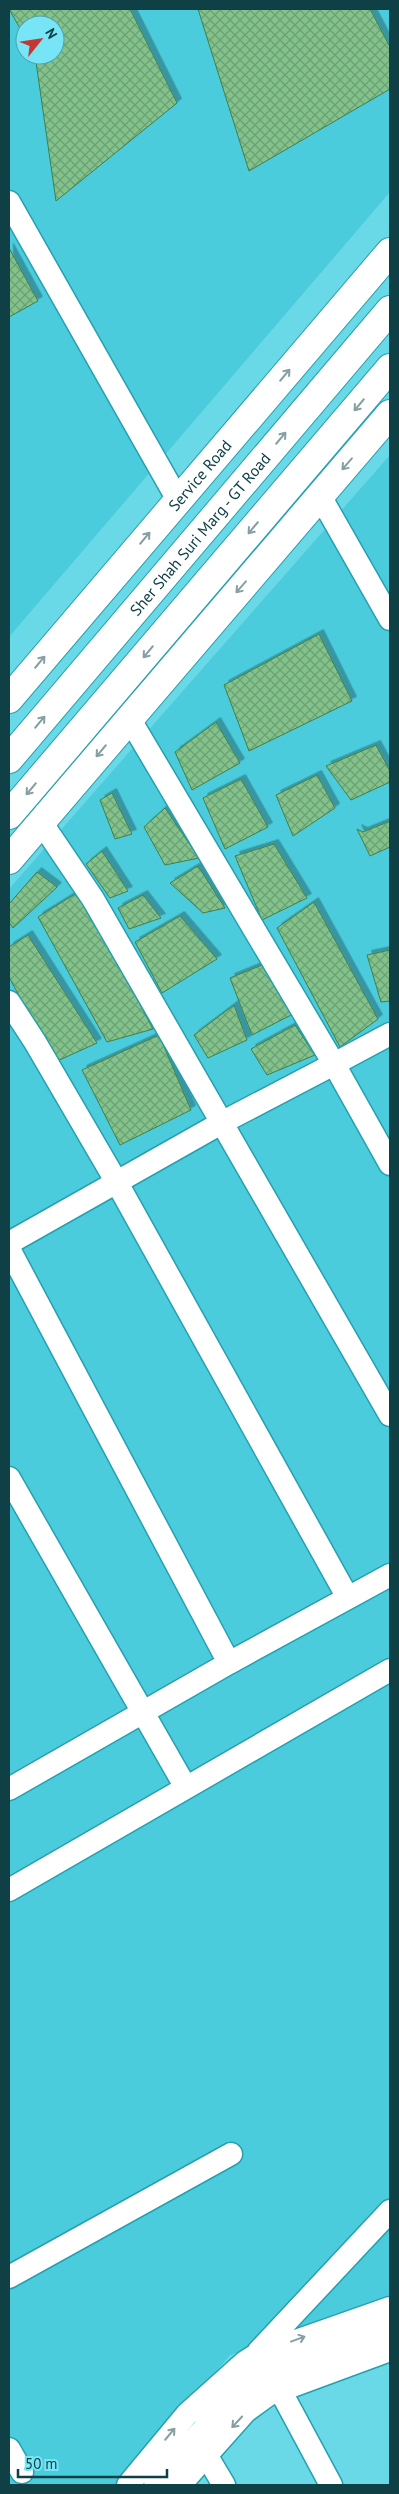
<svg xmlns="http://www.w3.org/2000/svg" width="399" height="2494" font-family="'PT Sans',sans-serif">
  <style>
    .built { fill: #4bccdd; fill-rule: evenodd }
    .building { fill: url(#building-cross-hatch); stroke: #407f4a; filter: url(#shadow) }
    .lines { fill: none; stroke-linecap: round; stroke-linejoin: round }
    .minor-casing { stroke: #26a0af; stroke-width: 25 }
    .primary-casing { stroke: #26a0af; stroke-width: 30 }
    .trunk-casing { stroke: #26a0af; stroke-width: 30 }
    .minor { stroke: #fff; stroke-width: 22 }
    .primary { stroke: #fff; stroke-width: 28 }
    .trunk { stroke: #fff; stroke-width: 28 }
    .oneway { stroke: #86a0a2 }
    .labels { text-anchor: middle; stroke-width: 5; stroke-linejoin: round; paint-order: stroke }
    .street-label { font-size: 16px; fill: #0e4046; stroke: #77e5f5 }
  </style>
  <defs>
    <pattern id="building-cross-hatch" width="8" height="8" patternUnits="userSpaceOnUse" patternTransform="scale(1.25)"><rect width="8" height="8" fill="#83c38b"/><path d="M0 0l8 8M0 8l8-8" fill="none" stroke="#6aa073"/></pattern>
    <filter id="shadow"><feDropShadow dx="4.5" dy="-4.5" stdDeviation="0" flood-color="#0004"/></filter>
  </defs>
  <rect width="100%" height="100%" fill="#69d8e7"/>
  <path class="built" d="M9 9H390V192L9 637ZM25 25H55V55H25Z
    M390 455V2302L230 2355 121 2485H9V889Z"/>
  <path class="building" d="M9 9H130L177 103 56 201 35 55H55V25H25V37Z
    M198 9H370L390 47V89L249 171Z
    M9 248 38 301 9 317Z
    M319 634 352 701 249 751 224 685Z
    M216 722 240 763 192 790 175 752Z
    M376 745 390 771V782L351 800 326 766Z
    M317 775 335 808 293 836 276 795Z
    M241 779 268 827 225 849 203 798Z
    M112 793 132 834 115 839 100 800Z
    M165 808 199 858 165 865 144 827Z
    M390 821V847L370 856 357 829 363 832Z
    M274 844 307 898 262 920 235 856Z
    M102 851 128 891 110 898 86 864Z
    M198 866 225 908 203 913 170 883Z
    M37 872 57 887 13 928 9 922V904Z
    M80 891 153 1029 107 1042 38 917Z
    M143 895 161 918 129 929 118 908Z
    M314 902 378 1019 340 1047 277 928Z
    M180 916 217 959 162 993 135 942Z
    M28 935 97 1043 55 1062 9 977V947Z
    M390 950V1001L381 1002 367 955Z
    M267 963 297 1012 252 1035 230 978Z
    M234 1005 247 1040 208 1058 194 1035Z
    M295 1025 315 1055 267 1075 251 1049Z
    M159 1035 191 1110 120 1145 82 1070Z"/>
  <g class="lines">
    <g class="minor-casing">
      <path id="minor" d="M9 202 178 500
        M320 496 390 619
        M129 718 334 1064 390 1034
        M41 822 93 899 390 1415
        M9 1002 35 1042 116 1181 348 1598
        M9 1243 223 1122 334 1064 390 1164
        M9 1249 229 1663 390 1575
        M9 1478 185 1786
        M9 1789 229 1663
        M9 1890 390 1670
        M9 2277 231 2154
        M258 2352 390 2211
        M280 2390 331 2485
        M199 2443 224 2485
        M9 2449 22 2472
        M128 2485 187 2414 245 2362 256 2355 390 2308
        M155 2485 220 2410 257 2378 390 2329
        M180 2485 246 2411 268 2395 390 2350"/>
    </g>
    <g class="primary-casing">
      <g id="primary">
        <path id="s1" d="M9 699 390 252"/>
        <path d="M9 860 390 414"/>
      </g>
    </g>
    <g class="trunk-casing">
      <g id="trunk">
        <path id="s2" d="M9 759 390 310"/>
        <path d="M9 815 390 368"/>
      </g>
    </g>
    <use href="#minor" class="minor"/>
    <use href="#primary" class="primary"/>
    <use href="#trunk" class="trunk"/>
  </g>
  <defs><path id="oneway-shaft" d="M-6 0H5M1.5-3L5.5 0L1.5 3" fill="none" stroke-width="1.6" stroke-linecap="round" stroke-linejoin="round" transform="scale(1.25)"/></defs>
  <g class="oneway">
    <use href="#oneway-shaft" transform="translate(285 375) rotate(-50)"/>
    <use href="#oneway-shaft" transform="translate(359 405) rotate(130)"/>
    <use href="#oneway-shaft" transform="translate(281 438) rotate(-50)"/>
    <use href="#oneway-shaft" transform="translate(347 464) rotate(131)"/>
    <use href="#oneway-shaft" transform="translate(253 528) rotate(130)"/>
    <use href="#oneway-shaft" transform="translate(145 538) rotate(-50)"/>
    <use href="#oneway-shaft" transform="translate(241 587) rotate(131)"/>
    <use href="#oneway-shaft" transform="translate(148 652) rotate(130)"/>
    <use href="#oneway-shaft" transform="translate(40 662) rotate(-50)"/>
    <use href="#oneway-shaft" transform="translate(40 722) rotate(-50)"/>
    <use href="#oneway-shaft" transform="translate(101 751) rotate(130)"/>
    <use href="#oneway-shaft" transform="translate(31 789) rotate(130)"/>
    <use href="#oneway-shaft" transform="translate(298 2339) rotate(-20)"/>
    <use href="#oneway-shaft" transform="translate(237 2422) rotate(133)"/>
    <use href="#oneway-shaft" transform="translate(170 2434) rotate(-50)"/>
  </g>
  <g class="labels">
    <g class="street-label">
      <text dy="6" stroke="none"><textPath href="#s1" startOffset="294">Service Road</textPath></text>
      <text dy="6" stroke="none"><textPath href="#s2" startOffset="295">Sher Shah Suri Marg - GT Road</textPath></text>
    </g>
  </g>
  <rect width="399" height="2494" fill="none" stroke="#0e4046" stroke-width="20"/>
  <g transform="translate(40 40) rotate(60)"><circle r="24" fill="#77e5f5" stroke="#4da3af"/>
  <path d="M0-4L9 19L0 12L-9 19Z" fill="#c4362f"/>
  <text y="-8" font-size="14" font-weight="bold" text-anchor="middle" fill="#0e4046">N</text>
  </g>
  <path d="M18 2469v8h149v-8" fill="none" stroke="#0e4046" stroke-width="2.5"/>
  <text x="25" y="2469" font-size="15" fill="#0e4046" stroke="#77e5f5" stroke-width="4" paint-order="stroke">50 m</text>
</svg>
